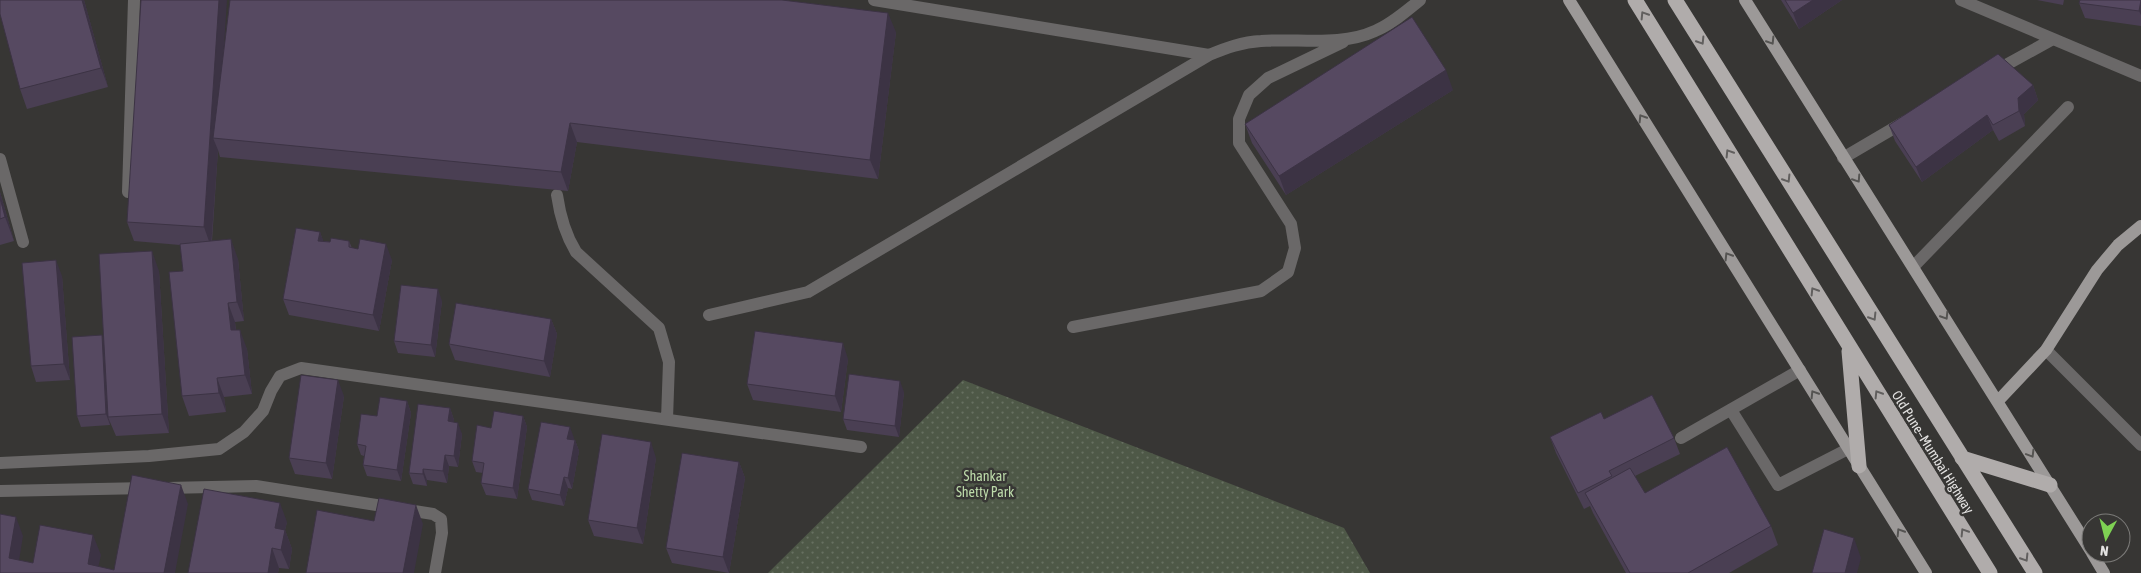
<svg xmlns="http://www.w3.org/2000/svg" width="2141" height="573" font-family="'Asap Condensed',sans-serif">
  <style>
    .park { fill: url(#park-dots) }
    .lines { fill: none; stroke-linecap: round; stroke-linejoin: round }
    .minor { stroke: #6a6868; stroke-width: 12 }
    .major { stroke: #9c9998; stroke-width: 12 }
    .highway { stroke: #b0acab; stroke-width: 15 }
    .wall { fill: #4a3f53 }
    .shaded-wall { fill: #3c3344 }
    .building { fill: #564961; stroke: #3c3344 }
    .oneway { stroke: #615f5e }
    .oneway2 { stroke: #555452 }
    .labels { text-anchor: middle; stroke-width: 5; stroke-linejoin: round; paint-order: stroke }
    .street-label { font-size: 14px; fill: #e3e2e1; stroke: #373634 }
    .park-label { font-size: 14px; fill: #bddbaa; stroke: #373634 }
  </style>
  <defs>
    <pattern id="park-dots" width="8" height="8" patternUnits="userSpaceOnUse" patternTransform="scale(1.25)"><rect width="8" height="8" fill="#4e5847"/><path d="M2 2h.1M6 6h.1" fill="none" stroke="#677061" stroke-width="1.8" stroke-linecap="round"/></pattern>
  </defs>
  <rect width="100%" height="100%" fill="#373634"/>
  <path class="park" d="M963 380 1344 528 1370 573H768Z"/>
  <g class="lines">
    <path class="minor" d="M874 0 1209 55
      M1961 0 2141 76
      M1995 71 2053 39
      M1843 158 1906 121
      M0 159 23 242
      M128 192 134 0
      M557 195C560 216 565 234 576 252L659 328 669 362 667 419
      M1914 266 2068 107
      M709 315 808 292 1209 55C1226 48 1242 42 1261 41 1298 38 1340 47 1375 31 1392 24 1406 11 1420 0
      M1073 327 1261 291 1288 272 1295 248 1291 224 1239 143V119L1249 95 1268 78 1343 42
      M2046 350 2141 445
      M1731 410 1778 485 1848 449
      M1681 438 1800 370
      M0 463 149 456 219 449 244 432 263 411 271 391 280 376 301 368 861 447
      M167 488 256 486 433 514 441 519 442 533 435 573
      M0 491 147 488"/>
    <path class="major" d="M1569 0 1926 573
      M1745 0 2091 551
      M1998 401 2046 350 2097 270 2118 245 2141 226
      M2092 553 2104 573"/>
    <path class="highway" d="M1635 0 1990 573
      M1675 0 2035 573
      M1849 351 1859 466
      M1962 458 2050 485"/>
  </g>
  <path class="wall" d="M84 0 108 87 27 109 20 89Z
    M1781 0H1842L1799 29Z
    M2037 0H2064L2063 5Z
    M2141 0V26L2085 18 2079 3Z
    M896 32 878 179 577 142 568 191 220 157 218 150 212 241 238 259 244 321 235 322 236 330 247 349 252 394 224 397 226 412 189 416 182 396 183 271 180 245 134 241 127 222 224 48Z
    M2033 85 2038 100 2024 114 2025 126 1999 141 1993 130 1922 182 1895 141 1889 125Z
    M1453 90 1286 195 1252 143 1245 124Z
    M0 192 14 241 0 245Z
    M320 232 323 241 330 242 349 241 352 248 392 260 379 331 289 315 283 299Z
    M159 271 169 433 116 436 110 422V425L81 427 77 416 104 343Z
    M62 276 70 380 36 382 31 366Z
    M442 301 435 357 398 353 394 341Z
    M551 319 557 334 550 377 455 360 449 344Z
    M848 359 841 412 753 400 747 384Z
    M904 392 899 437 847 430 843 419Z
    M344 396 332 479 295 474 289 458Z
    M407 401 411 413 401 481 367 476 363 465 364 456 361 455 357 444 377 416Z
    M450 408 454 420 453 422 462 434 458 467 449 466 447 483 427 480V486L413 484 409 473Z
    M523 416 527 427 517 499 486 495 481 483 483 473 476 472 472 461 491 428Z
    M1604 419 1674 438 1680 454 1635 476 1645 493 1771 526 1778 545 1729 573H1626L1593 513 1590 506 1584 509 1556 453 1550 437Z
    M574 438 573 440H575L579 451 572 489 568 488 564 506 532 500 528 489Z
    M656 458 643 544 594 536 588 520Z
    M739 462 745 478 729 573 672 563 666 548Z
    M287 522 285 530 292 549 289 569 279 568 278 573H188Z"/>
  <path class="shaded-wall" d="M82 0H84L108 87 101 68Z
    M219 0H227L218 138H213L218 150 211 247 204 227Z
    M1813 0H1842L1799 29 1793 13Z
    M2141 0V15L2139 11Z
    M888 13 896 32 878 179 870 160Z
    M1446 70 1453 90 1286 195 1279 176Z
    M2033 85 2038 100 2024 114 2025 126 2019 111 2018 98Z
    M1987 115 1993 130 1922 182 1916 167Z
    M570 123 577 142 568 191 561 172Z
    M0 192 14 241 5 217 0 198Z
    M320 232 326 248 318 241Z
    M231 239 238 259 244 321 237 302Z
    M386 244 392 260 379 331 373 315Z
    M152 251 159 271 169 433 162 414Z
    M56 260 62 276 70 380 64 364Z
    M438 289 442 301 435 357 431 345Z
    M228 303 235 322 238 350 231 330Z
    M551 319 557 334 550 377 544 361Z
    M240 330 247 349 252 394 245 375Z
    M102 335 106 347 108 417 110 422V425L106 414Z
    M843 343 848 359 841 412 835 396Z
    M217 378 224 397 226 412 219 393Z
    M338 380 344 396 332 479 326 463Z
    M900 381 904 392 899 437 895 426Z
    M407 401 411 413 401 481 397 470Z
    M450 408 454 420 452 433 448 421Z
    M523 416 527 427 517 499 513 488Z
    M458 423 462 434 458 467 454 456Z
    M570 427 574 438 571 450 567 439Z
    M575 440 579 451 572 489 568 478Z
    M651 442 656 458 643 544 637 528Z
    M445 455 449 466 447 483 443 471Z
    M739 462 745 478 729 573 723 557Z
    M423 469 427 480V486L423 474Z
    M564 477 568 488 564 506 560 495Z
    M181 485 188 504 175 573H164Z
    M280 503 287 522 285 530 292 549 289 569 281 550 275 528Z
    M416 505 423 524 414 573H403Z
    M16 517 23 536 17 573 9 558Z
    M93 535 101 555 97 573 88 564Z
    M1854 538 1861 558 1857 573H1845Z
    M272 548 279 568 278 573H268Z"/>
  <path class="building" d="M0 0H82L101 68 20 89 0 14Z
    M141 0H219L204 227 127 222Z
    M230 0H782L888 13 870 160 570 123 561 172 213 138Z
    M1785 0H1813L1793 13Z
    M2080 0H2141L2139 11 2079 3Z
    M1412 17 1446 70 1279 176 1245 124Z
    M1998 54 2033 85 2018 98 2019 111 1993 125 1987 115 1916 167 1889 125Z
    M0 198 5 217 0 219Z
    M296 228 320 232 318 241 330 242 331 238 349 241V247L358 249 360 239 386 244 373 315 283 299Z
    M231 239 237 302 228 303 231 330H240L245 375 217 378 219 393 182 396 169 272 183 271 180 244Z
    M152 251 162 414 108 417 99 254Z
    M56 260 64 364 31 366 22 263Z
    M401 285 438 289 431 345 394 341Z
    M456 303 551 319 544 361 449 344Z
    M755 331 843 343 835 396 747 384Z
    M102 335 106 414 77 416 72 337Z
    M849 374 900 381 895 426 843 419Z
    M301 375 338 380 326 463 289 458Z
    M1652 395 1674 438 1609 471 1612 476 1578 493 1550 437 1601 412 1604 419Z
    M380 397 407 401 397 470 363 465 366 446 357 444 361 414 377 416Z
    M418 404 450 408 448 421 458 423 454 456 445 455 443 471 423 469V474L409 473Z
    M494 411 523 416 513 488 481 483 484 463 472 461 477 425 491 428Z
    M541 422 570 427 567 439 575 440 568 478 564 477 560 495 528 489Z
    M602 434 651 442 637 528 588 520Z
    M1727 447 1771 526 1688 573H1630L1585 493 1630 468 1645 493Z
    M682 453 739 462 723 557 666 548Z
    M132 475 181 485 164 573H0V514L16 517 9 558 33 563 40 525 93 535 88 564 114 570Z
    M204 489 280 503 275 528 285 530 281 550 272 548 268 573H188Z
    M379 498 416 505 403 573H306L317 510 374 521Z
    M1824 529 1854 538 1845 573H1812Z"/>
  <defs><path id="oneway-chevron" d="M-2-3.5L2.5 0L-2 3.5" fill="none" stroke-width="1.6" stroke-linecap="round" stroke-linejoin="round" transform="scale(1.25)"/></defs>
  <g class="oneway">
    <use href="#oneway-chevron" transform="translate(1644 15) rotate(-122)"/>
    <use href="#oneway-chevron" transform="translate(1701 41) rotate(58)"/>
    <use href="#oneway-chevron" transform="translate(1729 153) rotate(-122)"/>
    <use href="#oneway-chevron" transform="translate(1787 179) rotate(58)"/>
    <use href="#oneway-chevron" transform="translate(1814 291) rotate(-122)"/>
    <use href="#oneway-chevron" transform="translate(1873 317) rotate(58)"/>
    <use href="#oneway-chevron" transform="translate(1878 394) rotate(-122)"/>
    <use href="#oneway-chevron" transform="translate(1964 532) rotate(-122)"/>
    <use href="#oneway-chevron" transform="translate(2025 558) rotate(58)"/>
  </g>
  <g class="oneway2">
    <use href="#oneway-chevron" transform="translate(1771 41) rotate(58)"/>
    <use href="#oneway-chevron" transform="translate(1642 118) rotate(-122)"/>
    <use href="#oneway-chevron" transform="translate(1857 179) rotate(57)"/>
    <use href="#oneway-chevron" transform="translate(1728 256) rotate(-122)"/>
    <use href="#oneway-chevron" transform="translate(1945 316) rotate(58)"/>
    <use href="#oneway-chevron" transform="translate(1814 394) rotate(-122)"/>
    <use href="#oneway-chevron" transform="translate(2031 454) rotate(59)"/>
    <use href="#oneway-chevron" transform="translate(1900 532) rotate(-122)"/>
  </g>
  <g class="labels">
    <g class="street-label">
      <text transform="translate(1933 452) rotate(58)" y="5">Old Pune–Mumbai Highway</text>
    </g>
    <g class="park-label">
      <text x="985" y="481">Shankar<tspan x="985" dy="16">Shetty Park</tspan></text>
    </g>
  </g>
  <g transform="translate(2106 538) rotate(187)"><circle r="24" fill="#373634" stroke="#7c7b79"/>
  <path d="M0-4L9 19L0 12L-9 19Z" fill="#7ed153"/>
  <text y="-8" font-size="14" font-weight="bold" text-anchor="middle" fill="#e3e2e1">N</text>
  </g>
</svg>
